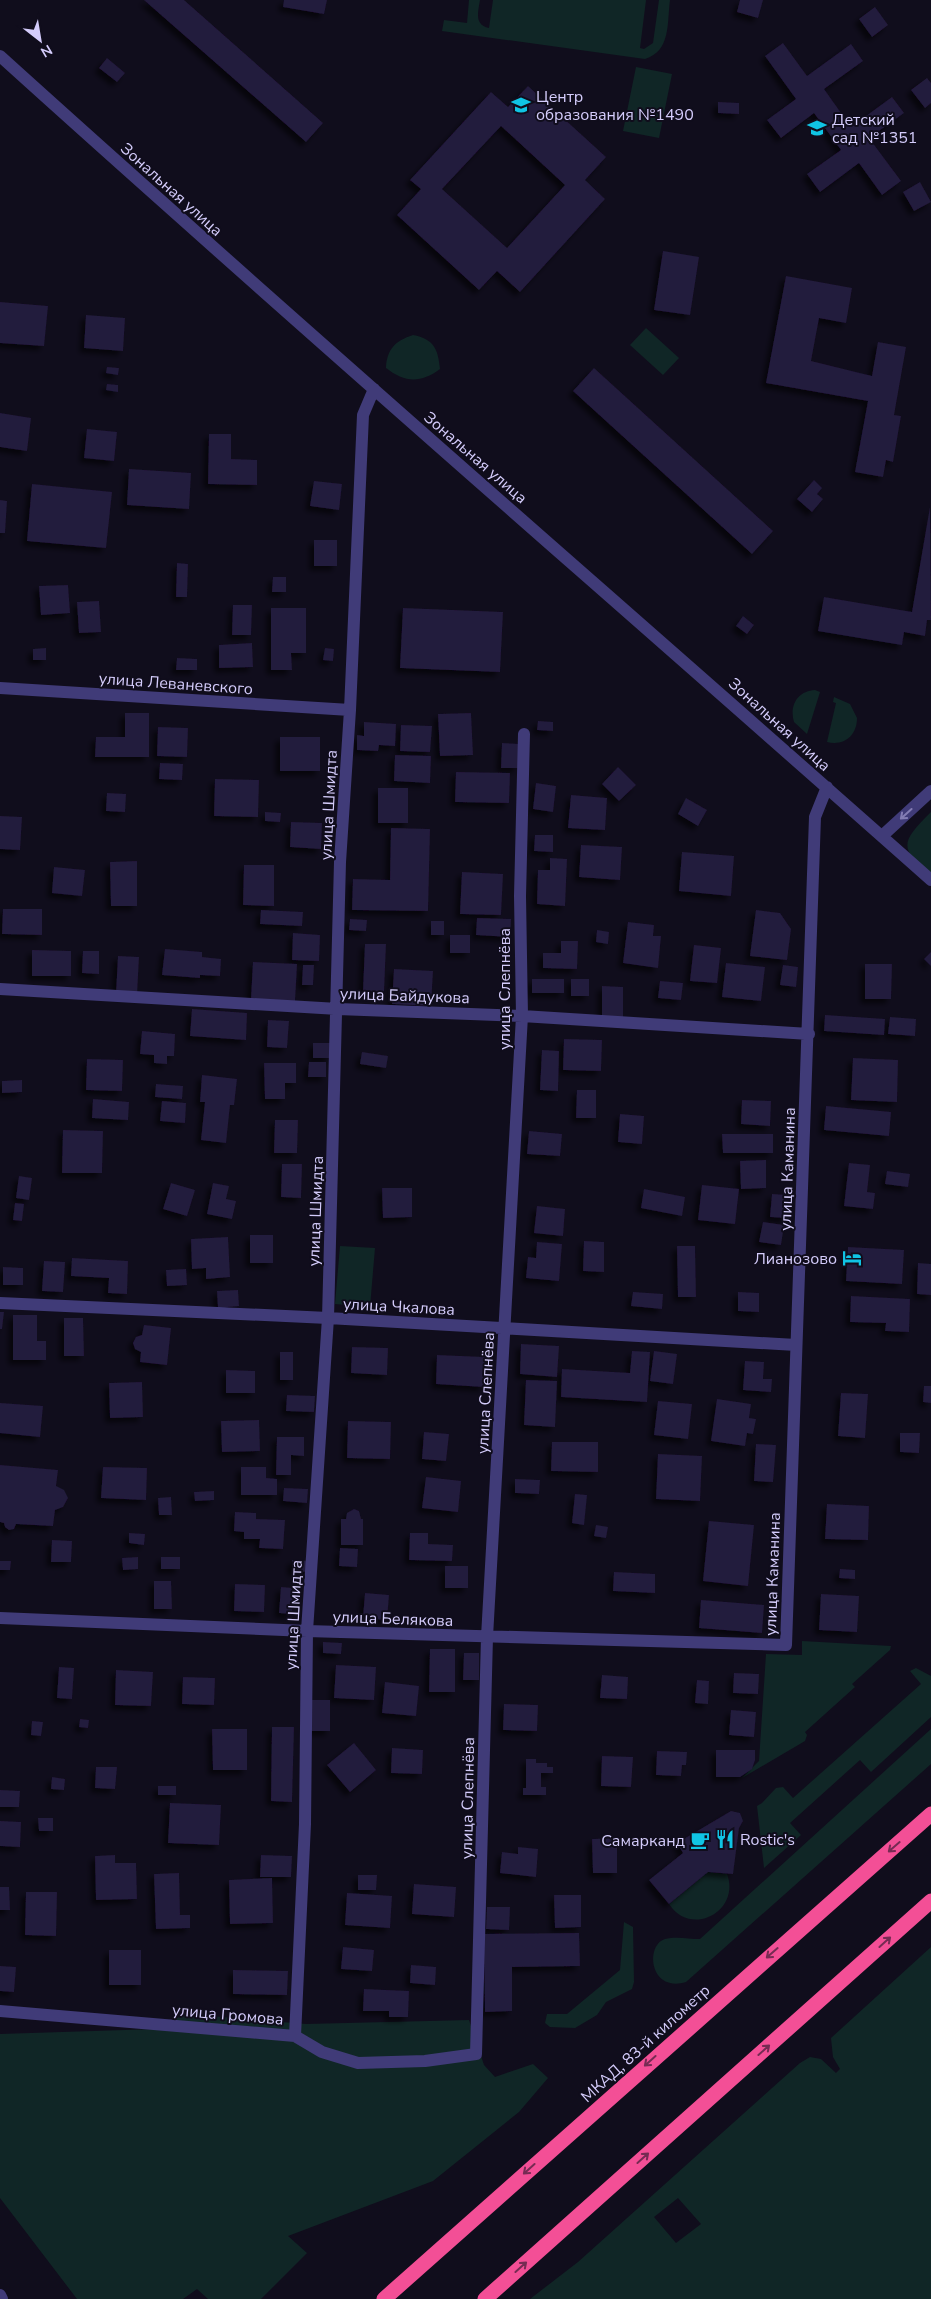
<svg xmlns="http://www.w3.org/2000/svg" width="931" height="2299" font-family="'Nunito Sans',sans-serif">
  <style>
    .green { fill: #102626; fill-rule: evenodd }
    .building { fill: #231a3c; fill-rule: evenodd; filter: url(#shadow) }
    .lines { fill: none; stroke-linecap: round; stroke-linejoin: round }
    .minor { stroke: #403b78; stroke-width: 12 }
    .highway { stroke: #f34f96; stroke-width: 15 }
    .oneway { stroke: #837cb3 }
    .oneway2 { stroke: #762b53 }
    .labels { text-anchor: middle; stroke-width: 4; stroke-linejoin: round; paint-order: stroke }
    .poi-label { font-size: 16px; fill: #d4ccfb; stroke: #100d1c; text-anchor: start }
    .street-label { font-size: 16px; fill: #d4ccfb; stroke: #100d1c }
  </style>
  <defs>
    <filter id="shadow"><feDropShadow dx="-4.5" dy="4.5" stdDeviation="2.5" flood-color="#0009"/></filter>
  </defs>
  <rect width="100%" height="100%" fill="#100d1c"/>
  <path class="green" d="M469 0H480C478 12 474 25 489 28L493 0H646L640 48 644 49 653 43 659 0H670C667 23 671 51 645 59L442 31 444 20 467 23Z
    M636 67 672 74 659 138 623 131Z
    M646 328 679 358 663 375 630 345Z
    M413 335C434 339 438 349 440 369 420 384 404 382 386 368 387 349 395 341 413 335Z
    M815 690 820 692 807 734 794 722C789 705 798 691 815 690Z
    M834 697 850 704 857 718C857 736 844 746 827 742L836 703 833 702Z
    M931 812V878C899 847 900 843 931 812Z
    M340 1246 375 1248 370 1307 335 1304Z
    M802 1641 891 1646 890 1650 852 1684 855 1687 805 1732 807 1735 805 1741 742 1778 759 1761 766 1654 802 1655Z
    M916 1668 931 1676V1717L871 1772 860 1760 790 1823 801 1835 764 1868 757 1806 762 1803 776 1788 783 1787 793 1798 921 1684 910 1671Z
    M931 1729V1764L686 1982C649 1993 645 1945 665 1939 676 1936 689 1939 700 1939Z
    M708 1872 727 1874C741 1911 691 1938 669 1904Z
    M624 1922 633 1927 634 1982 632 1989 606 2002 597 2015 575 2028 550 2027 545 2023 547 2014H567L620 1970Z
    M931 1947V2299H530L578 2262 800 2063 810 2057 821 2059 836 2073 840 2069 833 2057 831 2038ZM678 2198 701 2224 676 2243 654 2217Z
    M185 2014 306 2024 469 2020 484 2065 495 2077 533 2064 548 2078 519 2112 433 2181 288 2236 307 2253 261 2299H208L197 2289 183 2299H77L0 2198V2034L156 2029Z"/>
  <path class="building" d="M144 0H184L323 123 306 142Z
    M284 0H327L324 14 283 7Z
    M740 0H763L758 18 737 12Z
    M875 7 888 25 872 37 859 19Z
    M783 43 807 76 851 44 863 61 824 89 851 127 892 97 904 113 869 138 901 181 882 195 859 163 820 192 807 174 841 150 814 113 781 138 767 120 796 99 765 56Z
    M107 58 125 73 117 82 99 68Z
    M927 78 931 83V103L925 108 911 90Z
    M528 86 606 157 585 180 605 199 520 292 497 271 479 290 397 215 421 189 410 180 491 92 508 107ZM501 126 565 185 507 248 442 189Z
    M718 102 739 103V114L718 113Z
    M920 182 931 202 914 211 903 192Z
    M663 251 699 257 690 315 654 310Z
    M786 276 852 288 846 323 819 318 811 361 872 376 878 342 906 347 894 415 901 416 893 462 886 460 883 477 855 472 868 401 766 383Z
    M0 302 48 306 44 346 0 343Z
    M86 315 125 318 123 351 84 348Z
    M107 367 119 368 118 375 106 373Z
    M594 368 773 531 752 554 573 391Z
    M107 384 118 385V392L106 390Z
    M0 413 31 418 27 451 0 447Z
    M87 429 117 432 114 461 84 458Z
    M209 434H231V459L257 460V485L208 484Z
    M129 469 191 473 189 509 127 505Z
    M814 480 822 488 817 494 823 499 812 512 797 499Z
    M314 481 342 484 339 510 310 506Z
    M32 484 112 492 106 548 27 541Z
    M0 500 7 501 5 533H0Z
    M930 507 931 620H927L925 636 904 632 902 645 818 631 824 597 912 612Z
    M314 540H337V566H314Z
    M177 563 188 564 187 597H176Z
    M273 577H286V592H272Z
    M68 585 70 613 41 615 39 586Z
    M99 601 101 632 79 633 77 602Z
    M233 605H252L251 635H232Z
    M271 608H306V653H291L292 670H271Z
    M403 608 503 612 500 672 400 668Z
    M743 616 754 625 747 634 736 626Z
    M252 643 253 667 219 668V645Z
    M46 648V660H33V649Z
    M325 648 334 649 333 661 323 660Z
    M177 658 197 659V670H176Z
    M125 713H149V757H95L96 737H125Z
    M471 713 473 755 440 756 438 714Z
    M538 721 553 722V731L537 730Z
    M364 722 396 724 395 746 379 745 378 751 357 750V735L364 736Z
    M401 725 432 726 430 752 400 751Z
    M158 727 188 728 187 757 157 756Z
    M280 737H320V771H280Z
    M502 743 519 744 518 768H501Z
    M395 755 431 756 430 783 394 781Z
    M160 763 183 764 182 780 159 779Z
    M618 767 636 785 619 801 602 784Z
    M456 772 510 773 509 803 455 802Z
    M215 779 259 780 258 817 214 816Z
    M536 783 556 786 553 812 533 809Z
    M378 788H408V823H378Z
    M107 793 126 794 125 812 106 811Z
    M571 795 607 798 605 830 568 828Z
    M686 798 707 810 698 826 678 814Z
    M265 812 281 813 280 822 265 821Z
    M0 816 22 817 20 850 0 849Z
    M291 822 322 823 321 849 290 847Z
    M391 828 430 829 428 911 352 910 353 879 390 880Z
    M535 835H553V852L534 851Z
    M581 845 622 847 620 880 579 877Z
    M682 852 734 856 731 896 679 891Z
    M550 858 567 859 565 906 537 904 538 870H550Z
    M137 861V906H111L110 862Z
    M244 865H274V906L243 905Z
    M54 867 85 870 82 896 52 893Z
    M462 872 503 874 501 915 460 914Z
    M3 909H42V935L2 934Z
    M261 910 303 912 302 926 260 924Z
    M756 910 780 913 791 929 787 960 750 956Z
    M477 918 511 919 510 937 476 935Z
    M350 919 367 920 366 931 349 930Z
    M431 921H444V935H431Z
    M628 922 654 925 653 936H661L658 968 623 963Z
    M597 930 609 932 608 944 596 942Z
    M293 933 320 935 319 961 292 960Z
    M450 935H470V953H450Z
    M561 941H578L577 969 543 968V953H561Z
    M365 944H386L384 992 363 991Z
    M694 945 721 948 717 983 690 981Z
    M165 949 202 952V957L221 959 220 976 200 975V978L162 975Z
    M32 950 71 951V976H32Z
    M83 951H99V974L82 973Z
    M931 952V966L924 959Z
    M118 956 139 957 137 995 116 994Z
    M253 962 297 964 295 1001 251 999Z
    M726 963 765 967 761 1001 722 997Z
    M865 964H892L891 999H865Z
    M303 965H314L313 985H302Z
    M783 965 798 967 796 987 780 985Z
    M394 969 433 971 431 1006 392 1004Z
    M532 979H564V993H532Z
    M571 979H589V996H571Z
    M660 981 683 983 681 1000 658 998Z
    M602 986 623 987V1018L602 1017Z
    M192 1009 247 1013 246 1040 190 1036Z
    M825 1015 885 1019 884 1035 824 1031Z
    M890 1017 916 1019 915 1036 888 1034Z
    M268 1020 289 1021 287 1048 267 1047Z
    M142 1031 175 1034 174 1056H167V1064L154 1063V1055L140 1054Z
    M564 1039 602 1040 601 1071 563 1070Z
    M313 1043H330V1058H313Z
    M542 1050 559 1051 558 1091 540 1090Z
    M362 1052 388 1056 386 1068 360 1064Z
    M853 1058 898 1060 897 1102 851 1100Z
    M87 1059 123 1060 122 1091 86 1090Z
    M309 1062H326V1077H308Z
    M264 1063H296V1083H285V1099H265Z
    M202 1075 237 1079 234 1105H230L226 1143 201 1140 205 1102H200Z
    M22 1080V1092L2 1093V1081Z
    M156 1084 183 1086 182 1099 155 1097Z
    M577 1090H596V1118H576Z
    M93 1099 129 1102 128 1120 92 1118Z
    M742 1100 771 1101 770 1126 741 1124Z
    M162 1101 186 1103 185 1123 160 1121Z
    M826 1106 891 1112 889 1136 824 1130Z
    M620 1114 644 1116 642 1144 618 1142Z
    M275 1120H298L297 1153H274Z
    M63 1130 103 1131 102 1173H62Z
    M529 1131 562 1134 560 1156 527 1154Z
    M722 1134H773V1153H723Z
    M766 1160V1188L741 1189 740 1161Z
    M849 1163 870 1165 867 1192 875 1193 873 1209 844 1206Z
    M282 1164H302L301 1198 281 1197Z
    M887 1171 910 1174 908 1187 885 1184Z
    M19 1176 32 1178 29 1200 16 1198Z
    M171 1183 195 1190 187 1216 163 1209Z
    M213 1183 229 1186 226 1199 236 1201 232 1219 207 1214Z
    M702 1185 739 1189 735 1224 698 1220Z
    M382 1188H412V1217L383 1218Z
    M644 1189 685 1197 682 1216 641 1208Z
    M772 1194 788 1195 787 1218 770 1217Z
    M15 1203 24 1204 22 1221 13 1220Z
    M537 1206 565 1209 563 1236 534 1233Z
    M763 1222 784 1225 781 1245 759 1242Z
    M250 1235H273V1263H250Z
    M228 1237 230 1277 206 1279V1268L192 1269 191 1239Z
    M584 1241 604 1242V1272L583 1271Z
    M537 1242 562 1244 559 1281 526 1278 528 1257 536 1258Z
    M677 1246H695L696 1297H678Z
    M848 1247 904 1250 902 1284 846 1281Z
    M72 1258 128 1261 127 1294 108 1293 109 1278 71 1276Z
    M44 1261 65 1262 63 1292 42 1291Z
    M918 1263 931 1264V1295L917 1294Z
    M3 1267 23 1268V1285H3Z
    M186 1269 187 1285 167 1286 166 1270Z
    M238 1290 239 1306 218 1308 217 1291Z
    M633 1292 663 1294 662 1309 631 1306Z
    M738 1292 759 1293V1312L738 1311Z
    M851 1296 910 1299 909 1332 885 1331 886 1323 850 1322Z
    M0 1312H4L2 1329H0Z
    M13 1315H37V1341H46V1360H13Z
    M64 1318H83L84 1356H64Z
    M144 1325 171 1328 167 1365 140 1362 141 1352 135 1349 133 1343 136 1337 142 1335Z
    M521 1344 559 1346 557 1377 520 1374Z
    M352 1347 388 1348 387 1375 351 1373Z
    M632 1351 650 1352 647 1402 561 1397 562 1369 630 1373Z
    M654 1351 677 1354 673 1384 650 1381Z
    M280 1352H293V1380H280Z
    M437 1355 485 1357 484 1387 436 1384Z
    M745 1361 764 1362 763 1379H772L771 1392 743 1390Z
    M226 1370 255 1371V1393H226Z
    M526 1380 557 1381 555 1427 524 1425Z
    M142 1382 143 1417 110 1418 109 1383Z
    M924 1386H931V1403L923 1402Z
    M841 1393 868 1394 865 1438 838 1436Z
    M287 1395 315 1396 314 1412 286 1411Z
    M717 1399 751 1404 749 1418 756 1419 753 1434 747 1433 745 1446 711 1441Z
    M658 1401 692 1404 688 1439 654 1435Z
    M0 1403 43 1406 40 1437 0 1433Z
    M259 1420 260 1451 222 1452 221 1421Z
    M348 1421 391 1422 390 1459 347 1458Z
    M424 1432 449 1434 446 1461 422 1459Z
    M900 1433H920L919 1453 900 1452Z
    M277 1437H304V1456L291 1455V1475H276Z
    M552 1442H598V1472L551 1471Z
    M756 1444 776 1445 773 1482 754 1481Z
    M658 1454 702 1456 700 1501 656 1499Z
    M0 1465 58 1470 56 1486 64 1490 68 1498 63 1507 55 1510 53 1526 16 1524 14 1529 9 1530 5 1527 4 1523 0 1522Z
    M103 1467 147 1468 146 1500 101 1498Z
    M241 1467H266V1478L277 1479V1495H241Z
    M426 1477 461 1481 458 1512 422 1508Z
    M515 1479 540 1480 539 1494 515 1493Z
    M284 1488 308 1489 307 1503 283 1501Z
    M214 1491V1500L195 1501 194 1492Z
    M575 1494 587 1495 584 1525 572 1523Z
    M171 1497 172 1515H159L158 1498Z
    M827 1504 869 1506 868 1540 825 1539Z
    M354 1509 359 1511 361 1519H363V1545H341V1519H346L347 1513Z
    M235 1512 256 1513V1519L285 1520 283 1549 259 1548 260 1539H244V1532L234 1531Z
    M709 1521 754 1525 748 1586 703 1581Z
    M596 1525 608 1527 606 1538 594 1536Z
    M129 1533 145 1534 144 1545 129 1543Z
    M410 1533H428V1544L453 1545 452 1561 409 1560Z
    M52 1540 72 1541 71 1562H51Z
    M340 1548 358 1549 357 1567 339 1566Z
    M138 1557V1569L123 1570 122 1558Z
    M161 1557H180V1569H161Z
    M292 1560 310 1561 309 1572 292 1571Z
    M0 1561H11L10 1570H0Z
    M445 1566H468V1588H445Z
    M840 1569 855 1570V1579L839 1578Z
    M614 1572 655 1574V1593L613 1591Z
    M154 1581H171L172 1609H154Z
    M235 1584 265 1585 264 1612 234 1611Z
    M281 1587 293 1588 292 1614 279 1613Z
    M365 1593 389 1595 387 1620 363 1618Z
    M821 1594 859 1596 857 1632 819 1630Z
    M701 1600 764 1605 762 1633 699 1628Z
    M323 1642 342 1643 341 1654 323 1653Z
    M430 1649H455V1692H429Z
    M464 1653H479V1680H463Z
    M336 1665 376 1667 374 1700 334 1698Z
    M59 1667 74 1668 72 1699 57 1698Z
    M116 1670 153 1672 151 1706 115 1705Z
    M734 1673 759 1674 758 1694 733 1693Z
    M602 1675 628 1677 627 1699 600 1698Z
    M183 1677 215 1678 214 1705 182 1704Z
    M697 1680 709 1681 708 1704 695 1703Z
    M385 1682 419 1686 416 1716 382 1713Z
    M310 1700H330V1731H311Z
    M504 1704 538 1705 537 1731 503 1730Z
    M731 1710 756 1712 754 1737 729 1735Z
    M80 1719 89 1720 88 1728 79 1727Z
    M32 1721 43 1722 41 1736 31 1735Z
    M272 1727H294L292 1802 271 1801Z
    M212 1729H247V1770H213Z
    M354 1743 376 1770 350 1792 327 1765Z
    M392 1748 423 1750 422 1774 391 1773Z
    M716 1750H755V1760L752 1769 740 1777H716Z
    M657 1751 687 1752 686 1765H682L681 1776 656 1775Z
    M602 1756 633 1757 631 1787 601 1786Z
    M526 1759H536V1763H547V1767H553V1773H541V1787H546V1795H523V1788H526Z
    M96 1767H117L115 1789 95 1788Z
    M52 1777 65 1779 64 1790 51 1789Z
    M158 1786H176V1795H158Z
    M0 1790 20 1791 19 1807H0Z
    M170 1803 221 1805 219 1845 168 1843Z
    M731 1811 740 1813 743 1821 739 1828 733 1874 708 1872 669 1904 649 1880 683 1853 677 1843Z
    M38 1818H53V1831H39Z
    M0 1821 21 1822 20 1847 0 1846Z
    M617 1838V1873H593L592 1839Z
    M518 1847 538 1849 536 1877 500 1873 502 1852 518 1854Z
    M115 1855V1863H136L137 1899 96 1900 95 1856Z
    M261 1855 292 1856 291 1877H260Z
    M179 1873 180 1915H190V1928L156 1929 154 1874Z
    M358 1875H377L376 1890H358Z
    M272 1878 273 1923 230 1924 229 1880Z
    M414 1884 456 1887 454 1917 412 1914Z
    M0 1887H9L10 1910H0Z
    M26 1892H57L56 1936 25 1935Z
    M347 1893 392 1896 390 1928 345 1925Z
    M554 1895H581V1927L555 1928Z
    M487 1907H510L509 1930 486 1929Z
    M579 1933 580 1966 512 1967V2011L485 2012 484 1934Z
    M343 1947 374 1950 372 1971 341 1969Z
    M109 1950H141V1985H109Z
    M411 1965 436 1967 435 1985 410 1983Z
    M0 1966 16 1967 14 1992 0 1991Z
    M233 1970 288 1971 287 1995 233 1994Z
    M364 1989 409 1991 408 2017H389V2011H363Z"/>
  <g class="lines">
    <path class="minor" d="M0 56C307 334 621 605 931 880
      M0 688 350 710
      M882 836 931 791
      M0 989 338 1009 522 1016 809 1034
      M0 1303 328 1318 796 1345
      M0 1618 307 1631 786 1645 815 817 827 787
      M0 2011 295 2036 322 2052 358 2063 425 2061 476 2054 487 1637 522 1016 520 896 524 734
      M295 2036 305 1824 307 1631 328 1318 340 862 350 710 363 415 374 389
      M0 2295 2 2299"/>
    <path class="highway" d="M384 2299 931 1814
      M485 2299 931 1901"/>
  </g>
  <defs><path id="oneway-shaft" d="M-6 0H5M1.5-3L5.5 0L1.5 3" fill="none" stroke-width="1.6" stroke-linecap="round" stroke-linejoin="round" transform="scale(1.25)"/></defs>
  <use class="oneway" href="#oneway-shaft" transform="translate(906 814) rotate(138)"/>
  <g class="oneway2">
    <use href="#oneway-shaft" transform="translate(894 1847) rotate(139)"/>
    <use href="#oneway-shaft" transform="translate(885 1942) rotate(-42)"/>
    <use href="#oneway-shaft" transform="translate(772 1953) rotate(139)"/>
    <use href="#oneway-shaft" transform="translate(764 2050) rotate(-42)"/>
    <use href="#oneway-shaft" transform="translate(650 2061) rotate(138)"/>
    <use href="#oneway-shaft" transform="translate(643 2158) rotate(-42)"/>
    <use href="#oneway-shaft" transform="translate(529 2169) rotate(138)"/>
    <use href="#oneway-shaft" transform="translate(521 2267) rotate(-42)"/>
  </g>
  <defs>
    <g id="school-bare" transform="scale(1.5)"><path d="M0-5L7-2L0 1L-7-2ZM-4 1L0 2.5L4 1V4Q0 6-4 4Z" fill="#10c4e4" stroke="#100d1c" stroke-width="2.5" paint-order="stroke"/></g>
    <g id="hotel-bare" transform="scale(1.5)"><path d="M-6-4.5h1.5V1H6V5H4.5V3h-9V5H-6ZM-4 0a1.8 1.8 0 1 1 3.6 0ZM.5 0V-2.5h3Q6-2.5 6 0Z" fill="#10c4e4" stroke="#100d1c" stroke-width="2.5" paint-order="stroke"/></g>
    <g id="restaurant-bare" transform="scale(1.5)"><path d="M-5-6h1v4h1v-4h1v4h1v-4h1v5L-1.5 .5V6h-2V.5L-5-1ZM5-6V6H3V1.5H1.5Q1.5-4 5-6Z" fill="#10c4e4" stroke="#100d1c" stroke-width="2.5" paint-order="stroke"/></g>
    <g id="cafe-bare" transform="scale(1.5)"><path d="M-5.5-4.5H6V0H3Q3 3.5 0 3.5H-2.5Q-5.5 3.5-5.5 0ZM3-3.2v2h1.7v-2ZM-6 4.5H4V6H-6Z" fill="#10c4e4" stroke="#100d1c" stroke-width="2.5" paint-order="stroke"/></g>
  </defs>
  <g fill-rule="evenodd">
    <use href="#school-bare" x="521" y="105"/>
    <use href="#school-bare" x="817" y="128"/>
    <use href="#hotel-bare" x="852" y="1258"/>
    <use href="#restaurant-bare" x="725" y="1839"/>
    <use href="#cafe-bare" x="700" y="1840"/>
  </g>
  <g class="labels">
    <g class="poi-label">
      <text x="536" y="102">Центр<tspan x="536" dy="18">образования №1490</tspan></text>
      <text x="832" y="125">Детский<tspan x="832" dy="18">сад №1351</tspan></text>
      <text x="837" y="1264" text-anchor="end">Лианозово</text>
      <text x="740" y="1845">Rostic's</text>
      <text x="685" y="1846" text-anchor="end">Самарканд</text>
    </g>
    <g class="street-label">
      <text transform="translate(172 189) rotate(42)" y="6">Зональная улица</text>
      <text transform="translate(476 457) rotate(41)" y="6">Зональная улица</text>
      <text transform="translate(176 683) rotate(4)" y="6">улица Леваневского</text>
      <text transform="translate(780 724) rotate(42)" y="6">Зональная улица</text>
      <text transform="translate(328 805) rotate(-87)" y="6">улица Шмидта</text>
      <text transform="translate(504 989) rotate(-90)" y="6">улица Слепнёва</text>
      <text transform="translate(405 995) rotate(2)" y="6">улица Байдукова</text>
      <text transform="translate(787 1169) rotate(-88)" y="6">улица Каманина</text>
      <text transform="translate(315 1211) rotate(-88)" y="6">улица Шмидта</text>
      <text transform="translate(399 1306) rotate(3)" y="6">улица Чкалова</text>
      <text transform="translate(485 1393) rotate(-87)" y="6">улица Слепнёва</text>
      <text transform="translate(772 1574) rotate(-88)" y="6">улица Каманина</text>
      <text transform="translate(293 1615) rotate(-87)" y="6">улица Шмидта</text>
      <text transform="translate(393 1618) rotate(2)" y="6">улица Белякова</text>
      <text transform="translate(467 1798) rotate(-89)" y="6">улица Слепнёва</text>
      <text transform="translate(228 2014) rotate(5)" y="6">улица Громова</text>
      <text transform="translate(645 2043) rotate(-42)" y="6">МКАД, 83-й километр</text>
    </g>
  </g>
  <g transform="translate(40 40) rotate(149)" stroke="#100d1c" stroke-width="4" paint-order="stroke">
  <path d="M0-4L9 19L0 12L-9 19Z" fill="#d4ccfb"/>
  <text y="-8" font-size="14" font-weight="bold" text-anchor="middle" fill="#d4ccfb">N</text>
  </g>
</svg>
